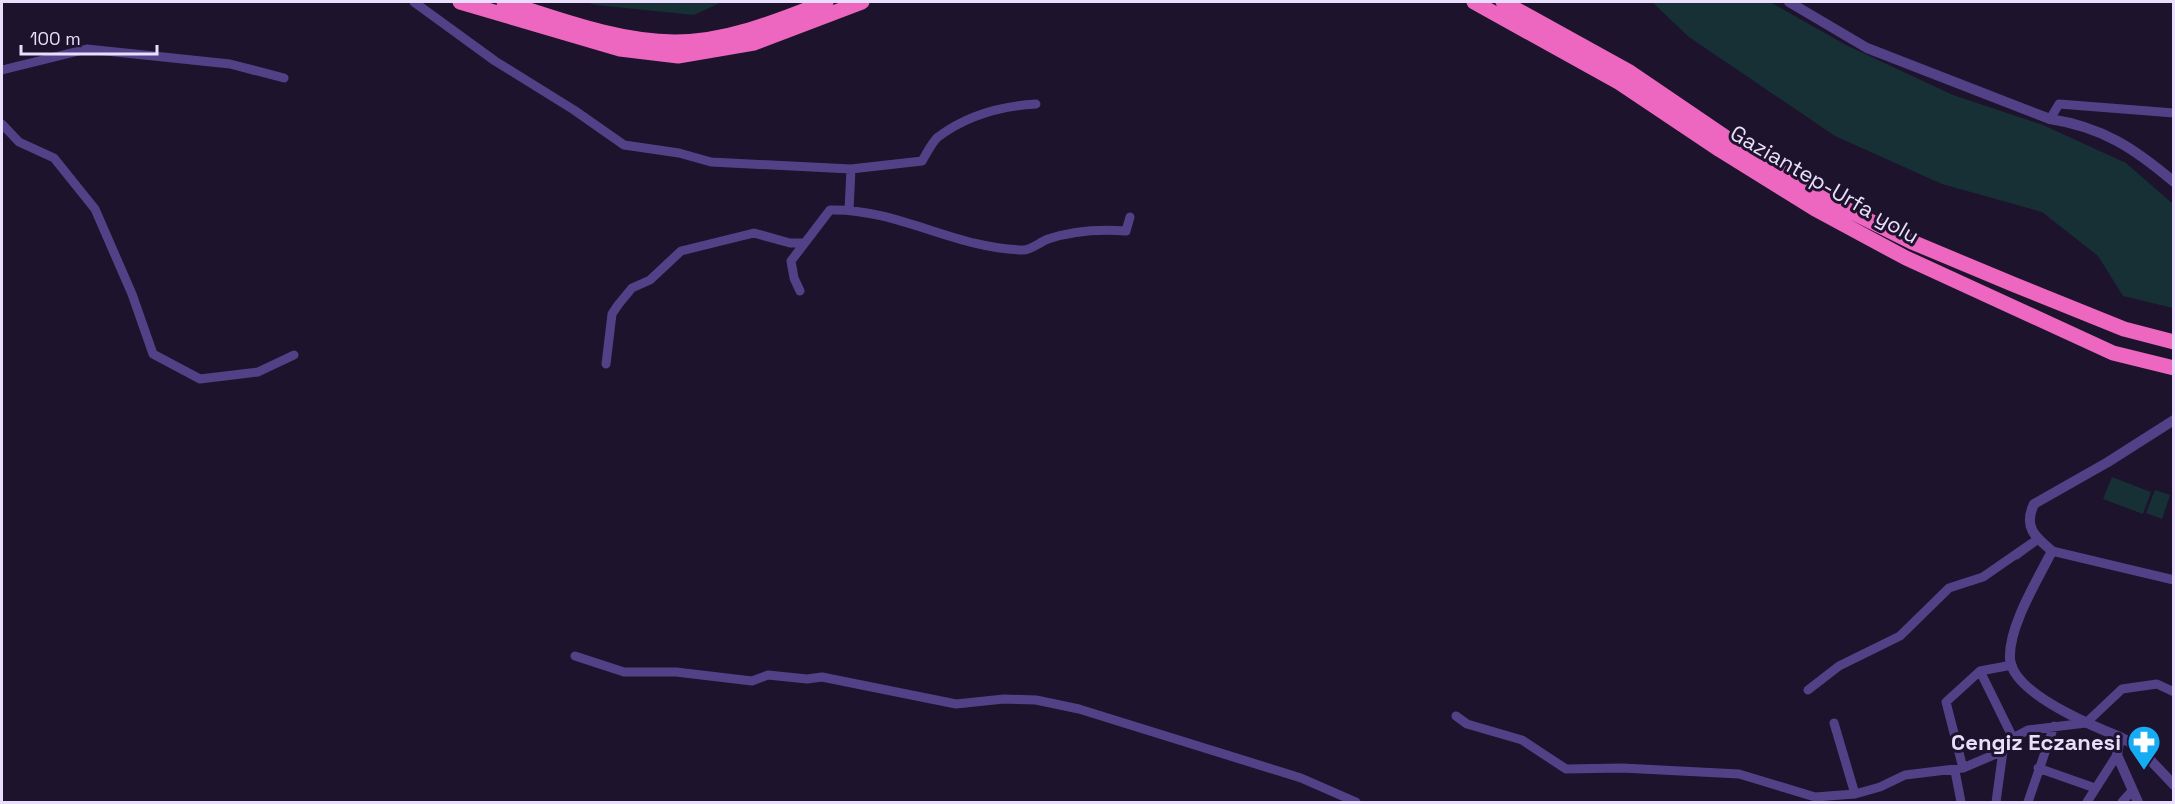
<svg xmlns="http://www.w3.org/2000/svg" width="2175" height="804" font-family="'Space Grotesk',sans-serif">
  <style>
    .green { fill: #163035 }
    .lines { fill: none; stroke-linecap: round; stroke-linejoin: round }
    .minor { stroke: #534188; stroke-width: 9 }
    .tertiary { stroke: #534188; stroke-width: 10 }
    .trunk { stroke: #ed66c0; stroke-width: 15 }
    .labels { text-anchor: middle; stroke-width: 6; stroke-linejoin: round; paint-order: stroke }
    .street-label { font-size: 22px; fill: #e9dffd; stroke: #1d132c }
    .poi-label { font-size: 22px; font-weight: bold; fill: #e9dffd; stroke: #1d132c; text-anchor: end }
  </style>
  <rect width="100%" height="100%" fill="#1d132c"/>
  <path class="green" d="M584 2H722L694 15 596 5Z
    M1652 2H1770L1846 45 1953 95 2043 125 2126 163 2173 204V308L2123 296 2098 256 2042 212 1942 184 1835 136 1689 37Z
    M2112 477 2151 492 2143 514 2103 499Z
    M2155 490 2170 495 2162 519 2146 513Z"/>
  <g class="lines">
    <path class="minor" d="M414 2 495 61 574 110 624 145 679 153 711 162 851 169 849 210
      M2 70 87 49 230 64 284 78
      M2050 119 2059 104 2174 113
      M2 124 19 142 54 158 95 209 132 294 153 354 200 379 258 372 294 355
      M851 169 922 161C927 153 932 142 938 137 966 116 1002 106 1036 104
      M800 291 794 278 791 261 830 210C897 208 956 249 1023 250 1031 250 1040 242 1048 239 1072 231 1101 229 1126 231L1130 217
      M606 364 612 314 618 305 632 288 650 280 681 251 754 233 790 243H803
      M2052 551 2174 580
      M575 656 624 672H676L752 681 768 675 807 679 822 677 956 704 1004 699 1036 700 1079 709 1301 778 1356 802
      M1980 671 2013 738
      M1808 690 1839 666 1900 636 1949 588 1983 577 2038 539 2016 555
      M1456 716 1467 724 1522 740 1566 769 1622 768 1739 774 1815 797 1855 794 1880 787 1905 775 1963 768 2003 751 2013 738 2028 730 2086 723 2122 689 2157 684 2174 692
      M1834 723 1855 794
      M1963 768 1946 702 1980 671 2012 665
      M2038 768 2095 788
      M1955 771 1961 802
      M1996 802 2003 751
      M2028 802 2054 726
      M2087 802 2117 755
      M2122 802 2132 791"/>
    <path class="tertiary" d="M1789 2 1867 48 2050 119C2102 127 2134 148 2174 182
      M2120 737C2090 725 2013 693 2010 659 2008 627 2038 579 2052 551 2035 537 2023 527 2034 504L2108 462 2174 420
      M2138 802 2117 755 2120 737 2137 746 2174 785"/>
    <path class="trunk" d="M460 2 620 49 678 56 754 43 862 2
      M504 2C558 19 618 42 675 42 727 42 778 21 826 2
      M1474 2 1620 83 1720 150 1815 209 1906 258 2113 353 2174 368
      M1503 2 1628 71 1728 139 1822 197 1912 242 2015 285 2124 329 2174 342"/>
  </g>
  <defs>
    <g id="pharmacy-pin" transform="scale(1.725)"><path d="M0 17L-7.5 6A9.5 9.5 0 1 1 7.5 6Z" fill="#15acf4" stroke="#1d132c"/><path d="M-2-6h4v4h4v4h-4v4h-4v-4h-4v-4h4Z" fill="#fff"/></g>
  </defs>
  <g fill-rule="evenodd">
    <use href="#pharmacy-pin" x="2144" y="742"/>
  </g>
  <g class="labels">
    <g class="street-label">
      <text transform="translate(1825 184) rotate(30)" y="8">Gaziantep-Urfa yolu</text>
    </g>
    <g class="poi-label">
      <text x="2121" y="750">Cengiz Eczanesi</text>
    </g>
  </g>
  <rect width="2175" height="804" fill="none" stroke="#e9dffd" stroke-width="6"/>
  <path d="M21 45v9h136v-9" fill="none" stroke="#e9dffd" stroke-width="3"/>
  <text x="30" y="45" font-size="18" fill="#e9dffd" stroke="#1d132c" stroke-width="4.5" paint-order="stroke">100 m</text>
</svg>
